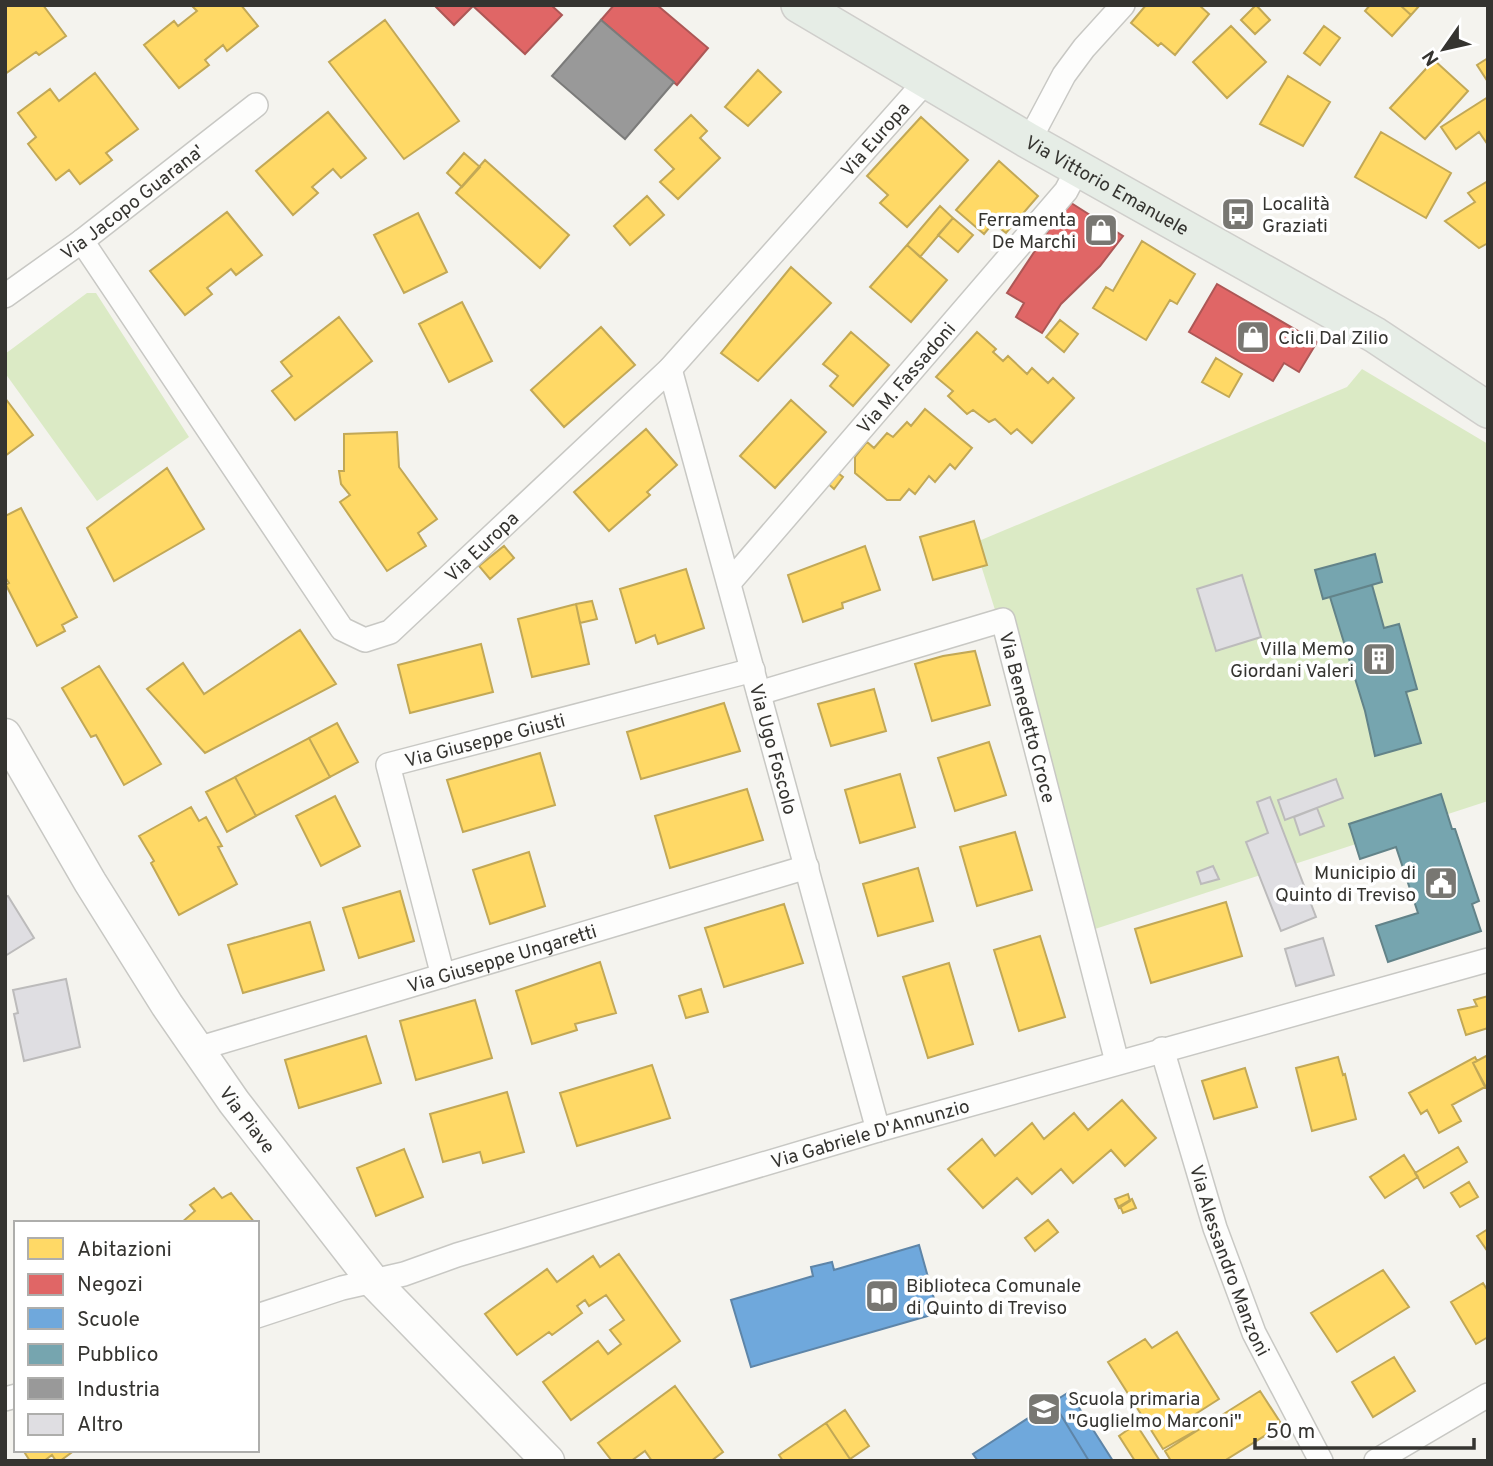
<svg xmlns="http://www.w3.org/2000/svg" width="1493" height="1466" font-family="Overpass,sans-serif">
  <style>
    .green { fill: #dbeac5 }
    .homes { fill: #ffd966; stroke: #c2a856; stroke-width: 2 }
    .shops { fill: #e06666; stroke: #ad5756; stroke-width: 2 }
    .schools { fill: #6fa8dc; stroke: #5e85a8; stroke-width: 2 }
    .public { fill: #76a5af; stroke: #628389; stroke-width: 2 }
    .industry { fill: #999; stroke: #7b7b7a; stroke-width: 2 }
    .building { fill: #dfdee2; stroke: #bcbbbb; stroke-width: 2 }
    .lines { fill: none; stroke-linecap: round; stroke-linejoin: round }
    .minor-casing { stroke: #c8c8c4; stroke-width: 26 }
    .secondary-casing { stroke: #c8c8c4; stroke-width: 35 }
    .primary-casing { stroke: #cfcecb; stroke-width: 38 }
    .minor { stroke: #fdfdfc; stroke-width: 23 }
    .secondary { stroke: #fdfdfc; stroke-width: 32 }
    .primary { stroke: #e6ede6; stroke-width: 35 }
    .labels { text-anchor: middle; stroke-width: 7; stroke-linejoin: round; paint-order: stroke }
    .street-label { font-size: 19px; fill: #353430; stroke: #fff }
    .poi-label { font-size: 19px; fill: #353430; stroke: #fff; text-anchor: start }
  </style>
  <rect width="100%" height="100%" fill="#f4f3ee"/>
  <path class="green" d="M87 293H96L189 437 97 501 5 373V354Z
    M1362 369 1488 444V801L1095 929 974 543 1347 387Z"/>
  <path class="homes" d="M5 5H43L66 36 39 55 36 52 5 74Z
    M195 5H241L258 26 227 51 223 45 205 60 209 65 179 88 144 45 174 21 178 26 197 11 193 7Z
    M1146 5H1199L1209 14 1175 55 1161 43 1158 46 1131 23Z
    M1256 5 1270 20 1255 34 1241 20Z
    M1370 5H1400L1411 15 1392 36 1365 11Z
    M1400 5H1420L1411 15Z
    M385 20 459 121 404 159 329 62Z
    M1231 26 1266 62 1227 98 1193 62Z
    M1324 26 1340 38 1320 65 1304 53Z
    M1488 58V82L1477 65Z
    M1434 60 1468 91 1425 139 1390 108Z
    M758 70 781 92 748 126 725 107Z
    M95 73 138 129 106 153 112 160 80 184 69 170 56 180 28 144 36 137 18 113 50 89 59 101Z
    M1288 76 1330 102 1303 146 1260 124Z
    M1488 97V145L1479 132 1456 149 1441 127Z
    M328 112 366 158 341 178 333 169 312 187 318 193 293 215 256 171Z
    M691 115 707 131 700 138 720 158 678 199 660 182 674 169 655 150Z
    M921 117 968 160 907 227 880 203 888 195 867 176Z
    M1381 132 1451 173 1426 218 1355 177Z
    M464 153 480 167 462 187 447 173Z
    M485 160 569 235 540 268 456 193Z
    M999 161 1038 196 1006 233 993 223 984 234 956 210Z
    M1488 181V243L1479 248 1445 221 1475 202 1468 193Z
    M647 196 664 215 630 245 614 226Z
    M940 206 953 218 920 257 907 245Z
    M227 212 262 255 236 275 231 269 207 288 212 294 185 315 150 271Z
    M418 213 447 272 404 293 374 235Z
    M953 218 973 235 958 252 938 235Z
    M1142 241 1195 274 1177 304 1170 300 1146 340 1093 308 1106 287 1113 291Z
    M907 245 947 280 911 322 870 287Z
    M791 267 831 303 758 381 721 353Z
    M462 302 492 361 449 382 419 324Z
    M339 317 372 361 295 420 272 391 292 376 281 362Z
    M1060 320 1078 334 1064 352 1046 337Z
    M601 327 635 365 564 427 531 390Z
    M851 332 889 365 853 406 830 386 838 376 823 364Z
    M977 332 996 349 993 352 1003 361 1008 356 1027 374 1032 368 1048 383 1053 378 1074 398 1032 443 1017 429 1011 434 995 419 989 422 973 410 967 414 948 396 953 391 936 377Z
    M1216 358 1242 374 1229 397 1202 382Z
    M5 398 33 435 5 456Z
    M791 400 826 432 775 488 740 456Z
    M925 409 972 448 955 469 950 464 935 482 929 476 915 494 909 489 900 500H887L855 473V457L867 442 874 448 887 433 893 437 907 422 911 426Z
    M646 429 677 465 647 492 650 495 609 531 574 492Z
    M397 432 399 467 437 519 418 533 426 546 387 571 340 502 350 495 341 484 339 471H344V434Z
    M167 468 204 529 114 581 87 528Z
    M833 469 843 477 834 489 824 480Z
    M21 508 77 617 62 625 65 631 37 646 6 585 9 583 5 577V516Z
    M974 521 987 565 933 580 920 537Z
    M504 546 514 558 490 579 479 566Z
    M865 546 880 590 842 603 843 608 803 622 788 575Z
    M686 569 704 628 658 644 655 635 636 643 620 589Z
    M592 601 597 619 580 623 576 604Z
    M576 604 589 664 532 677 518 619Z
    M300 630 336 684 205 753 147 689 183 663 204 694Z
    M481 644 493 692 410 713 398 665Z
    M975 651 990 705 932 721 915 664 943 656Z
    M99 666 161 764 124 785 96 735 91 737 62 688Z
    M874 689 886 731 831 746 818 704Z
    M724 703 740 751 641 779 627 732Z
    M337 723 358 762 330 777 309 738Z
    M309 738 330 777 256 816 235 777Z
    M989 742 1006 795 955 811 938 758Z
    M540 753 555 805 463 832 447 780Z
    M900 774 915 827 860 843 845 790Z
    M235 777 256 816 227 832 206 792Z
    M747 789 763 840 670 868 655 816Z
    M335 796 360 846 321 866 296 816Z
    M191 807 199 821 206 817 222 846 218 847 237 884 179 915 151 863 154 861 139 836Z
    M1015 832 1032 890 977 906 960 847Z
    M529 852 545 906 490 924 473 870Z
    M918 868 933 921 878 936 863 884Z
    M400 891 414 941 359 958 343 908Z
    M1226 902 1242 956 1151 983 1135 929Z
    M784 904 803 963 724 987 705 928Z
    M310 922 324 970 243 993 228 945Z
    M1040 936 1065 1017 1019 1031 994 950Z
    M600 962 616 1013 575 1024 577 1030 532 1044 516 991Z
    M949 963 973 1044 928 1058 903 977Z
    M701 989 708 1012 686 1018 679 996Z
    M1488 996V1028L1466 1035 1458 1010 1477 1006 1474 1000Z
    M475 1000 492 1058 416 1080 400 1021Z
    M366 1036 381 1083 299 1108 285 1060Z
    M1488 1055V1091L1473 1063Z
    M1338 1057 1343 1075 1345 1074 1356 1119 1312 1131 1296 1068Z
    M1475 1057 1477 1061 1473 1063 1485 1087 1452 1105 1461 1121 1439 1133 1427 1110 1421 1114 1409 1093Z
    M652 1065 670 1118 577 1146 560 1093Z
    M1245 1068 1257 1107 1214 1119 1202 1081Z
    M507 1092 524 1152 483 1163 480 1152 443 1162 430 1114Z
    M1122 1100 1156 1138 1125 1166 1111 1150 1073 1183 1061 1169 1032 1194 1017 1178 983 1208 948 1169 982 1139 995 1156 1032 1123 1044 1139 1074 1113 1088 1130Z
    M1458 1147 1467 1162 1424 1188 1415 1173Z
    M404 1149 423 1197 376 1216 357 1168Z
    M1404 1155 1418 1177 1385 1198 1370 1177Z
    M1469 1182 1478 1197 1460 1207 1451 1193Z
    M214 1188 222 1198 231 1193 255 1223H181L195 1211 190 1205Z
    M1128 1194 1130 1201 1119 1208 1115 1199Z
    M1132 1199 1136 1208 1123 1213 1120 1206Z
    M1048 1220 1058 1232 1035 1251 1025 1238Z
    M1488 1229V1252L1477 1236Z
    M619 1254 680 1341 571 1420 543 1382 598 1341 608 1354 621 1344 610 1330 624 1320 606 1295 589 1306 585 1300 577 1306 582 1313 552 1335 549 1332 517 1355 485 1314 547 1269 557 1282 593 1256 600 1267Z
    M1383 1270 1409 1307 1337 1352 1311 1313Z
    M1483 1283 1488 1291V1337L1476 1344 1451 1302Z
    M1177 1332 1219 1399 1194 1415 1202 1427 1163 1449 1108 1362 1145 1339 1152 1348Z
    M1394 1357 1415 1391 1373 1417 1352 1382Z
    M675 1386 723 1452 711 1461H652L645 1451 631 1461H612L598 1443Z
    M1260 1391 1282 1425 1224 1461H1171L1165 1451Z
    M845 1410 869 1446 850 1459 826 1423Z
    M826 1423 850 1459 847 1461H783L779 1455Z
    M1136 1424 1160 1461H1135L1119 1436Z
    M23 1450H75L60 1461H56L52 1455 44 1461H30Z"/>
  <path class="shops" d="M434 5H551L562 15 525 54 473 6 454 25Z
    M614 5H657L708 48 677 85 601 20Z
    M1068 201 1123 236 1100 266 1061 304 1042 333 1016 317 1024 303 1007 293Z
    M1217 284 1317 342 1299 372 1284 363 1273 381 1189 332Z"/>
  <path class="schools" d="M919 1245 938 1313 751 1367 731 1300 813 1276 811 1267 832 1262 834 1270Z
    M1069 1392 1113 1461H1089L1053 1402Z
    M1053 1402 1089 1461H978L973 1454Z"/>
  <path class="public" d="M1375 554 1382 582 1323 599 1315 570Z
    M1372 585 1384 628 1399 624 1417 689 1406 692 1421 743 1375 756 1365 711 1330 597Z
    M1441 794 1452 829H1455L1479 901 1472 904 1481 931 1388 962 1376 926 1418 913 1396 847 1360 859 1349 824Z"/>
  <path class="industry" d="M601 20 674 82 625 139 552 76Z"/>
  <path class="building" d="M1242 575 1261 637 1216 651 1197 589Z
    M1336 779 1343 798 1285 820 1278 800Z
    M1270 797 1316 917 1281 931 1246 842 1268 833 1257 802Z
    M1317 808 1324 826 1300 835 1294 817Z
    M1213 866 1219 879 1201 884 1197 872Z
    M8 896 34 938 5 956V897Z
    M1323 938 1334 975 1296 986 1285 949Z
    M66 979 80 1047 24 1061 14 1014 18 1013 13 990Z"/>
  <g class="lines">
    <g class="minor-casing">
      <g id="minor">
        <path d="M1029 141 1064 75 1084 48 1123 5"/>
        <path id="s1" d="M82 241 342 629 365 640 390 632 670 369 926 81"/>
        <path id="s2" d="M5 296 82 241 256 105"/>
        <path id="s3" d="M670 369 878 1130"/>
        <path id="s4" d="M729 583 1066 191 1078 168"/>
        <path id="s5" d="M759 693 1003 620 1117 1062"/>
        <path id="s6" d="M443 976 388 765 753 670"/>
        <path id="s7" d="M197 1049 807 867"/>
        <path id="s8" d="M1162 1049 1215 1228 1254 1333 1321 1461"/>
        <path id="s9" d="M257 1316 342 1288 404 1274 457 1255 878 1130 1488 960"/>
        <path d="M5 1399 16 1396"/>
        <path d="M1376 1461 1488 1395"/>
      </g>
    </g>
    <g class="secondary-casing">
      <g id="secondary">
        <path id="s10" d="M5 735 90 882 167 1005 234 1102 373 1281 548 1461"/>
      </g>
    </g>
    <g class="primary-casing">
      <g id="primary">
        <path id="s11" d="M799 5 1029 141 1375 335 1488 410"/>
      </g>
    </g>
    <use href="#minor" class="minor"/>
    <use href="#secondary" class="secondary"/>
    <use href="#primary" class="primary"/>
  </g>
  <defs>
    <g id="bus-square" transform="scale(1.75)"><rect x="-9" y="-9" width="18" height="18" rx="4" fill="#787772" stroke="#fff"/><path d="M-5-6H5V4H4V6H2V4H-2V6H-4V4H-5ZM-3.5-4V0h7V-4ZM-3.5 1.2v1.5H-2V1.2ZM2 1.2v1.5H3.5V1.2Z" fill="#fff"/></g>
    <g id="shop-square" transform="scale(1.75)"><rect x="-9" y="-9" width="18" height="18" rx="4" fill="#787772" stroke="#fff"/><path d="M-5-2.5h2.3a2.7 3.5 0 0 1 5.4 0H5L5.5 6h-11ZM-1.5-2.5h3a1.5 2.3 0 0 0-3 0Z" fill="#fff"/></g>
    <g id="building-square" transform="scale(1.75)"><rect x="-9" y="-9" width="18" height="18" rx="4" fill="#787772" stroke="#fff"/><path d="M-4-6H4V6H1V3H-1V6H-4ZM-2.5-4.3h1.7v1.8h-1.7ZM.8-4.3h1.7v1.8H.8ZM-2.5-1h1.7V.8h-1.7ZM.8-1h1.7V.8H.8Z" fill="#fff"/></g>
    <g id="civic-square" transform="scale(1.75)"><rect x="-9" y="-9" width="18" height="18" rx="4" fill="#787772" stroke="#fff"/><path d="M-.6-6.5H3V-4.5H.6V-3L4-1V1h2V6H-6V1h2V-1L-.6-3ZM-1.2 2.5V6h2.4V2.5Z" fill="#fff"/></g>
    <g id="library-square" transform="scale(1.75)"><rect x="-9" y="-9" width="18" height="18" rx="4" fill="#787772" stroke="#fff"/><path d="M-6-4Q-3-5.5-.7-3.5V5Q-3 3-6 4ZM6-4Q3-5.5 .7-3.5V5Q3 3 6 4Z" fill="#fff"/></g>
    <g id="school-square" transform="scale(1.75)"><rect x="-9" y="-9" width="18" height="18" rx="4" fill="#787772" stroke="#fff"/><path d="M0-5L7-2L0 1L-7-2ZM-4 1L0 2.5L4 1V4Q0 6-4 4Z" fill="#fff"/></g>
  </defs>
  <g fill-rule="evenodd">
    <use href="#bus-square" x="1238" y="214"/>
    <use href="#shop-square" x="1101" y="230"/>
    <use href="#shop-square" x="1253" y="337"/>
    <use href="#building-square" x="1379" y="659"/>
    <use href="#civic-square" x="1441" y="883"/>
    <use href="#library-square" x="882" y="1296"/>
    <use href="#school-square" x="1044" y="1409"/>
  </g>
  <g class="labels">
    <g class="street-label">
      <text dy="7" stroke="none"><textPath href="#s1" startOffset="1211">Via Europa</textPath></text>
      <text dy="7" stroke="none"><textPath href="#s11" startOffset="357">Via Vittorio Emanuele</textPath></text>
      <text dy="7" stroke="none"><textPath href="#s2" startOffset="158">Via Jacopo Guarana'</textPath></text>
      <text dy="7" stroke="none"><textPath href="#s4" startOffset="271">Via M. Fassadoni</textPath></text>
      <text dy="7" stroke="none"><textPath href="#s1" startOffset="644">Via Europa</textPath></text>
      <text dy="7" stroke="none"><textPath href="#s5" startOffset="355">Via Benedetto Croce</textPath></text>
      <text dy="7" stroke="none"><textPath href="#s6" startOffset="318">Via Giuseppe Giusti</textPath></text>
      <text dy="7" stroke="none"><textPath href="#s3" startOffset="394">Via Ugo Foscolo</textPath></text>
      <text dy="7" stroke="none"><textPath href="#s7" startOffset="318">Via Giuseppe Ungaretti</textPath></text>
      <text dy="7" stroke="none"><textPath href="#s10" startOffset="455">Via Piave</textPath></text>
      <text dy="7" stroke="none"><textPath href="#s9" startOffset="640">Via Gabriele D'Annunzio</textPath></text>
      <text dy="7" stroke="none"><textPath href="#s8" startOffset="222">Via Alessandro Manzoni</textPath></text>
    </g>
    <g class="poi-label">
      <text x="1262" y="210">Località<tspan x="1262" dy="22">Graziati</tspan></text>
      <text x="1076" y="226" text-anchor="end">Ferramenta<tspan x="1076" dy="22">De Marchi</tspan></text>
      <text x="1278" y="344">Cicli Dal Zilio</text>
      <text x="1354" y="655" text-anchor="end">Villa Memo<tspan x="1354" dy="22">Giordani Valeri</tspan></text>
      <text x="1416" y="879" text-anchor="end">Municipio di<tspan x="1416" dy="22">Quinto di Treviso</tspan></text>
      <text x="906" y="1292">Biblioteca Comunale<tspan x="906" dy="22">di Quinto di Treviso</tspan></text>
      <text x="1068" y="1405">Scuola primaria<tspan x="1068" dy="22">"Guglielmo Marconi"</tspan></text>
    </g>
  </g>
  <rect width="1493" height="1466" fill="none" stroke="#353430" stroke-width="14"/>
  <rect x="14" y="1221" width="245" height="231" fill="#ffffff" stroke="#aeaeac" stroke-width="2"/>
  <rect x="28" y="1238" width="35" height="21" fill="#ffd966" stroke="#aeaeac" stroke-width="2"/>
  <text x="77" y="1256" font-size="21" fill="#353430">Abitazioni</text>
  <rect x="28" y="1274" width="35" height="21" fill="#e06666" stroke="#aeaeac" stroke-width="2"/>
  <text x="77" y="1291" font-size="21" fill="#353430">Negozi</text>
  <rect x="28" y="1308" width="35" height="21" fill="#6fa8dc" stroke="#aeaeac" stroke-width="2"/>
  <text x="77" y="1326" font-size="21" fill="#353430">Scuole</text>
  <rect x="28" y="1344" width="35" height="21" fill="#76a5af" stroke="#aeaeac" stroke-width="2"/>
  <text x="77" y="1361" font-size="21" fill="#353430">Pubblico</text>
  <rect x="28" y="1378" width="35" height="21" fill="#999999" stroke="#aeaeac" stroke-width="2"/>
  <text x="77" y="1396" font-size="21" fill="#353430">Industria</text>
  <rect x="28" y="1414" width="35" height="21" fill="#dfdee2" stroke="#aeaeac" stroke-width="2"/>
  <text x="77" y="1431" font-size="21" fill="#353430">Altro</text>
  <g transform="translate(1444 49) rotate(236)" stroke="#ffffff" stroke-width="5" paint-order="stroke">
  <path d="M0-5L12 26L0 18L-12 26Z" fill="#353430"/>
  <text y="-10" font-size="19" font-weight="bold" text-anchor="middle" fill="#353430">N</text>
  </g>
  <path d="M1255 1438v10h219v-10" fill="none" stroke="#353430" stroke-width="3.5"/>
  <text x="1266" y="1438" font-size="21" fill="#353430" stroke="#ffffff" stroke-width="5" paint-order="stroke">50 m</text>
</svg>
